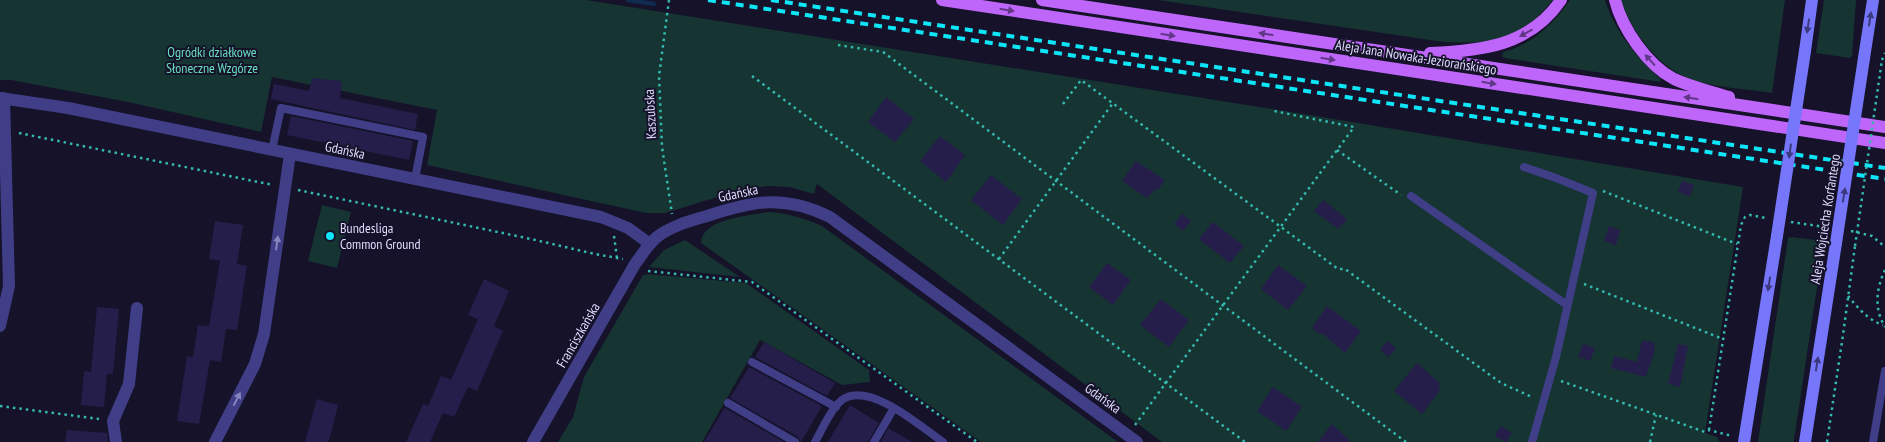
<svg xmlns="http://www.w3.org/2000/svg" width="1885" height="442" font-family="'PT Sans Narrow',sans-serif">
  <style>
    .green { fill: #153432 }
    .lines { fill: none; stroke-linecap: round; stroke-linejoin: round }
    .stream { stroke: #112a4f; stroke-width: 4.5 }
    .building { fill: #261e4a }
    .path { stroke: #34b9ae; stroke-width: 2.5; stroke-dasharray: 2.5 4; stroke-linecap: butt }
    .service { stroke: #3f3e87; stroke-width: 8 }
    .minor { stroke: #3f3e87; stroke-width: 12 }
    .tertiary { stroke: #3f3e87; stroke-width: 12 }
    .secondary { stroke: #7676fb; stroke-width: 12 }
    .primary { stroke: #bf66fa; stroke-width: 12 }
    .rail { stroke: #0ee6f8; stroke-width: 4; stroke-dasharray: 8 6; stroke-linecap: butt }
    .path-bridge { stroke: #34b9ae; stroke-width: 2.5; stroke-dasharray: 2.5 4; stroke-linecap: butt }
    .secondary-bridge { stroke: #7676fb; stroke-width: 12 }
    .oneway { fill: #613888 }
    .oneway2 { fill: #3c3a7e }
    .oneway3 { fill: #8785bd }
    .poi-dot { fill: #0ee6f8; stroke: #15122a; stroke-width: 2 }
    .labels { text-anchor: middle; stroke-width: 4; stroke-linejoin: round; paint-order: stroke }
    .park-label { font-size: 14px; fill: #68ddbd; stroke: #15122a }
    .street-label { font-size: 14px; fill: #dfdcfe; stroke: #15122a }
    .poi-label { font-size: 14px; fill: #dfdcfe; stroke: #15122a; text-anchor: start }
  </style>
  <rect width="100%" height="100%" fill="#15122a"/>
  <path class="green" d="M0 0H586L1322 117 1743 187 1705 433 1717 437 1720 442H1162L817 184 814 194 790 187 768 186 744 189 665 213H646L427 165 437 110 272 77 261 132 128 102 11 80H0Z
    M1158 0H1553C1544 10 1534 23 1522 30 1496 44 1465 44 1437 41Z
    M1570 0H1605C1614 30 1636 57 1660 78L1661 82 1505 58 1502 57 1503 52C1533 44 1553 24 1570 0Z
    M1620 0H1785L1772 93C1747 89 1720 88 1696 81 1660 71 1633 33 1620 0Z
    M1824 0H1856L1852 56 1850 58 1816 53Z
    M322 205 351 212 337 268 308 261Z
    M768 212C787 213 804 218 822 226L1118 442H981L701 243C702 218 749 216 768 212Z
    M1791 237 1824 241 1794 440V442H1758L1788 238Z
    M685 240 740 277 649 267 664 250Z
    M648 274 746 283 869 370 870 382 842 385 760 340 702 442H558L573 417 584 377 643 275Z"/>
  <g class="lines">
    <path class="stream" d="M628 0 654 4"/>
  </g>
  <path class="building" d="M312 78 342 81 340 98 418 114 415 130 271 99 274 84 309 91Z
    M886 97 914 119 895 142 868 122Z
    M291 116 413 141 409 160 287 135Z
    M940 136 965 155 946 182 920 161Z
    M1136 161 1165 180 1157 191 1155 189 1147 198 1122 181Z
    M991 175 1022 199 1003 225 971 200Z
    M1682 181 1694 185 1690 196 1678 192Z
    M1323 200 1347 219 1338 229 1314 211Z
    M1182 214 1191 221 1183 231 1174 224Z
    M215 221 243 225 237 264 247 266 237 330 226 329 221 362 210 360 199 424 177 421 187 356 193 357 198 325 209 326 220 261 209 259Z
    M1213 222 1244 246 1230 263 1199 239Z
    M1609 226 1620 230 1616 245 1604 241Z
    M1107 263 1131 280 1113 305 1089 287Z
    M1278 265 1307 286 1288 310 1261 289Z
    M484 279 509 291 494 326 503 331 477 391 468 387 454 417 443 413 430 442H406L423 404 428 406 441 376 451 380 478 319 468 315Z
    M1161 299 1189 320 1169 347 1140 325Z
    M1327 306 1361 331 1345 353 1322 333 1321 335 1312 328Z
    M97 307 119 309 113 374H107L104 407 81 405 84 371 91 372Z
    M1642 340 1655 343 1654 353 1646 377 1611 368 1614 356 1637 362Z
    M1387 341 1396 348 1389 357 1380 350Z
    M764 342 835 383 827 396 755 357Z
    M1583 344 1595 348 1590 361 1578 357Z
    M1678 344 1688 346 1680 387 1668 384Z
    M1417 363 1441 384 1438 389 1440 390 1422 414 1394 391Z
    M749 367 822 406 801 442 798 437 730 398Z
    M1273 387 1302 407 1286 431 1257 411Z
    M317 399 338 405 330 437 328 442H305Z
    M850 405 879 423 868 442H828Z
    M725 407V408L784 442H704Z
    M1332 424 1351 442H1318Z
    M1501 426 1512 433 1506 442 1496 437V433Z
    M888 428 912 442H881Z
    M67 430 107 433 108 442H65Z"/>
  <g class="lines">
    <path class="path" d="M669 0 659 76 662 147 672 214
      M838 45 883 52 1406 442
      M1882 60 1885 53
      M752 76 1245 442
      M1063 104 1081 80 1338 269H1345L1501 383 1532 397
      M19 133 273 185
      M1337 150 1401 195
      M298 190 531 239 595 254 623 259
      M1603 191 1737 244
      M1791 222 1825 227
      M1851 231 1872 236 1885 247
      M614 236 617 258
      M999 259 1113 103
      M1885 270C1876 289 1874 309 1885 327
      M648 271 752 282 977 442
      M1584 284 1723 339
      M1848 296C1858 308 1868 320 1883 325
      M1561 381 1705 432 1709 430 1732 436
      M0 406 99 419
      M1135 425 1354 127 1274 111
      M1709 430 1741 225 1745 217 1750 215 1766 218
      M1650 442 1656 415
      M1827 442 1843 335 1855 246"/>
    <path class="service" d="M272 150 281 108 423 137 415 179
      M1524 167 1556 178 1593 193 1556 357 1532 442
      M1411 196 1567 305
      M752 362 836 407
      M728 403 795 442
      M815 442C822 430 833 404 845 398 873 384 921 427 943 442
      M874 442 894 408
      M1873 442 1885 371"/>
    <path class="minor" d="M0 98 68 108 601 217 628 228 650 244
      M0 326 9 286 4 98
      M116 442 113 421 129 384 137 308
      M215 442 255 364 264 334 290 154"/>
    <path class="tertiary" d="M533 442 635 264C642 255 648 244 657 237 671 226 690 221 707 216 753 201 784 194 830 217L1137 442"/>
    <path class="secondary" d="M1805 51 1812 0
      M1864 58 1873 0
      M1744 442 1777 236
      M1805 442 1836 243"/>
    <path class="primary" d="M942 0 1885 143
      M1042 0 1885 127
      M1615 0C1622 28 1647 65 1674 79 1691 87 1710 91 1729 97
      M1430 53C1481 51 1530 46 1561 0"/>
    <path class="rail" d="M708 0 1885 179
      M771 0 1885 168"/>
    <path class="path-bridge" d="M1855 246 1882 60"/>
    <path class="secondary-bridge" d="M1777 236 1805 51
      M1836 243 1864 58"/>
  </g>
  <defs><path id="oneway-solid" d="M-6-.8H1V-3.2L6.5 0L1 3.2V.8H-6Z" transform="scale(1.25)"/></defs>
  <g class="oneway">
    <use href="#oneway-solid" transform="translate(1007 10) rotate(9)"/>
    <use href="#oneway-solid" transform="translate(1526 33) rotate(151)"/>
    <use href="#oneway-solid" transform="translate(1266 34) rotate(-171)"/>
    <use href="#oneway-solid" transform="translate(1168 35) rotate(9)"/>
    <use href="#oneway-solid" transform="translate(1328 59) rotate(9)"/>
    <use href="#oneway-solid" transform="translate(1650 60) rotate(-132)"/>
    <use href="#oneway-solid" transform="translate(1489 83) rotate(9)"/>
    <use href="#oneway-solid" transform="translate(1691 98) rotate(-171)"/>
  </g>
  <g class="oneway2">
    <use href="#oneway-solid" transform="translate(1870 19) rotate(-81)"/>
    <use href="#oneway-solid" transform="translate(1808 26) rotate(99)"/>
    <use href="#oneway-solid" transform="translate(1790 151) rotate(98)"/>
    <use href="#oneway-solid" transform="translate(1844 195) rotate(-81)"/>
    <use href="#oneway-solid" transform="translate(1769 284) rotate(99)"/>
    <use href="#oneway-solid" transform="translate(1817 364) rotate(-81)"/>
  </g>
  <g class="oneway3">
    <use href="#oneway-solid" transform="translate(277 243) rotate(-82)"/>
    <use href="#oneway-solid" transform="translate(237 399) rotate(-63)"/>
  </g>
  <circle class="poi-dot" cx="330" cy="236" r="5"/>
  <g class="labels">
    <g class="park-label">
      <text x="212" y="57">Ogródki działkowe<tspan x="212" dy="16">Słoneczne Wzgórze</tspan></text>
    </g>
    <g class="street-label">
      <text transform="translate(1416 57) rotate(9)" y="5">Aleja Jana Nowaka-Jeziorańskiego</text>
      <text transform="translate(650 114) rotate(-93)" y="5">Kaszubska</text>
      <text transform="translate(345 150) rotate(12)" y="5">Gdańska</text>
      <text transform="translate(738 193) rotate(-12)" y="5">Gdańska</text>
      <text transform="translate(1825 219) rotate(-81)" y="5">Aleja Wojciecha Korfantego</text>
      <text transform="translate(578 335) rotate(-60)" y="5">Franciszkańska</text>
      <text transform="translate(1103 398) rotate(36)" y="5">Gdańska</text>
    </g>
    <g class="poi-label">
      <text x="340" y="233">Bundesliga<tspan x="340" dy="16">Common Ground</tspan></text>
    </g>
  </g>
</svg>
